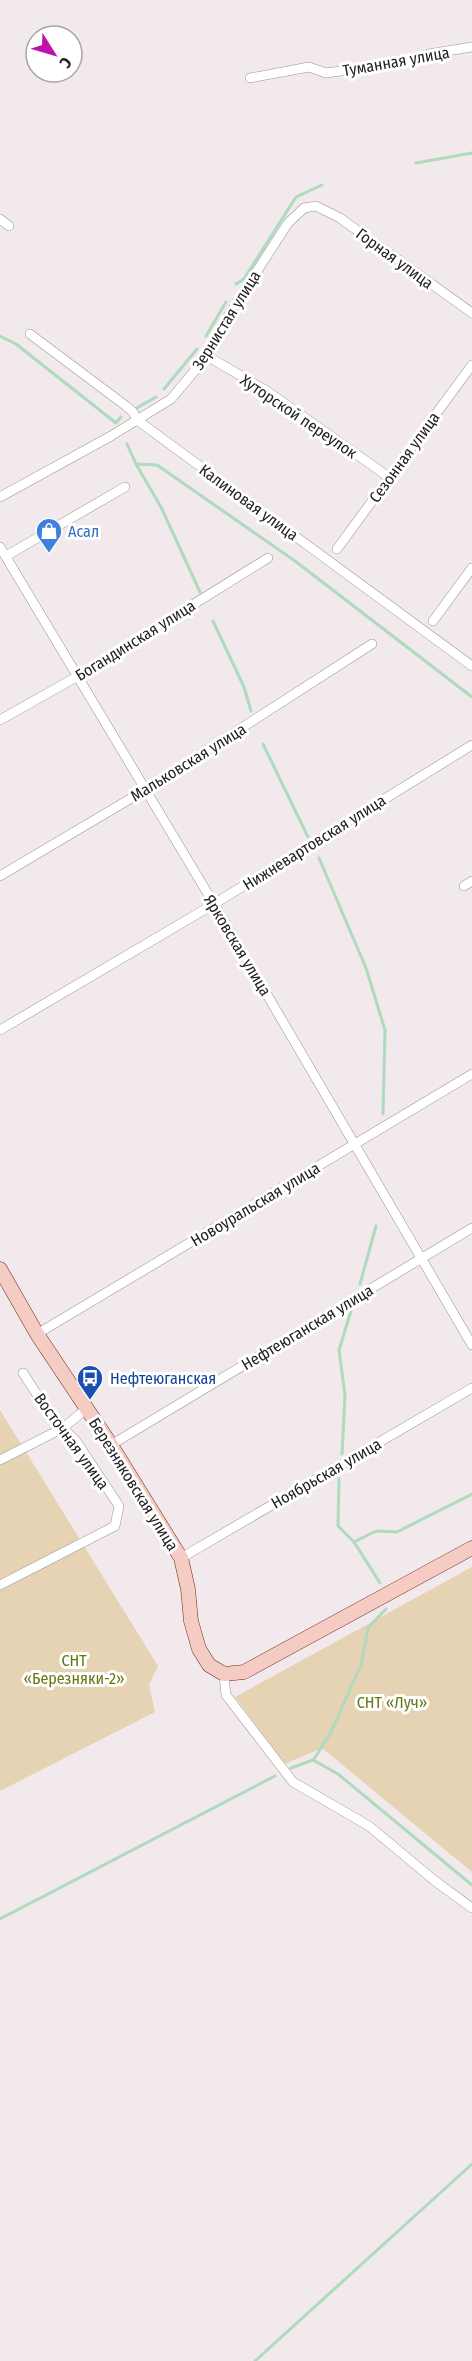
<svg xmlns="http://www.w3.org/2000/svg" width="472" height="2361" font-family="'Fira Sans Condensed',sans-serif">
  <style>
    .grass { fill: #e6d3b4 }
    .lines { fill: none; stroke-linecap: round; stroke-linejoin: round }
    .stream { stroke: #aedabd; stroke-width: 3 }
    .street-casing { stroke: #959595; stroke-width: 10 }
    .secondary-casing { stroke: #71260f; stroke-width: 15 }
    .street { stroke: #fff; stroke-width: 9 }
    .secondary { stroke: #f5ccc3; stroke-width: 14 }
    .labels { text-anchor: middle; stroke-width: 6; stroke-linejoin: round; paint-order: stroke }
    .street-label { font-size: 16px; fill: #212121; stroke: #fff }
    .shop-label { font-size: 16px; fill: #366cbe; stroke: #fff; text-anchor: start }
    .transit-label { font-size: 16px; fill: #164399; stroke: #fff; text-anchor: start }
    .park-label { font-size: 16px; fill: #647816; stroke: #fff }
  </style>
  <rect width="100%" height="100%" fill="#f1e9eb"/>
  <path class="grass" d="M0 1410 158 1666 149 1685 155 1712 0 1791Z
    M472 1567V1872L322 1748 285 1764 235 1697Z"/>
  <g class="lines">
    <path class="stream" d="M416 163 472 153
      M236 284 244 279 296 197 322 185
      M0 336 16 344 116 423 121 417
      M206 336 226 302
      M164 389 197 349
      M135 409 156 397
      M127 444 136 464 157 465 295 561 472 697
      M136 464 161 507 200 592
      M213 621 244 687 251 711
      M263 744 308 837
      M319 858 366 968 385 1030 383 1114
      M360 1284 376 1226
      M342 1454 345 1395 339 1350 351 1311
      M339 1479 338 1526 354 1542 380 1583
      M354 1542 376 1531 397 1532 472 1494
      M314 1759 331 1732 361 1665 368 1628 386 1609
      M291 1768 313 1760 338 1774 472 1885
      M0 1919 275 1776
      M255 2361 472 2164"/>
    <g class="street-casing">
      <path id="street" d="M250 78 309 67 326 73 410 61 429 54 472 47
        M0 219 9 226
        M30 334 126 406 133 412 137 420 472 666
        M207 356 267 391 390 478
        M0 497 111 436 171 399 207 356 228 316 288 223 304 208 316 206 340 218 472 313
        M0 547 214 904 472 1345
        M337 549 472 365
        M6 556 125 487
        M433 621 472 568
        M0 720 78 676 268 558
        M0 876 145 790 372 644
        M464 886 472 881
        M0 1030 214 904 472 745
        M37 1334 472 1074
        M111 1445 472 1228
        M0 1460 63 1428 86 1409
        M181 1558 472 1388
        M0 1585 115 1526 119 1506 76 1441 51 1416 23 1373
        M224 1674 226 1695 293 1782 369 1826 435 1881 472 1908"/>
    </g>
    <g class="secondary-casing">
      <path id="secondary" d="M0 1269 37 1334 111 1445 181 1558 188 1589 191 1621 199 1649 209 1665 224 1674 244 1672 472 1548"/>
    </g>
    <use href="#street" class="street"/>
    <use href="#secondary" class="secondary"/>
  </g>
  <defs>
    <g id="shop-pin" transform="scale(1.35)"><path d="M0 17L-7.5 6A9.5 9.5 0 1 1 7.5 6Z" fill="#3f7fe0" stroke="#fff"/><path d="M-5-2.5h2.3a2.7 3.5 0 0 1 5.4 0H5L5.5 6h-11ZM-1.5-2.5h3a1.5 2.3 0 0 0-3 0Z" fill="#fff"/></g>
    <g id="bus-pin" transform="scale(1.35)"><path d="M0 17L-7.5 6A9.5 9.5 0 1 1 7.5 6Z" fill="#1a4fb4" stroke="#fff"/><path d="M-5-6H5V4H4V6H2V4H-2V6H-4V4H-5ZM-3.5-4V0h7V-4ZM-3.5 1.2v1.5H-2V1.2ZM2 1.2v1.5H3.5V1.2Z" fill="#fff"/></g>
  </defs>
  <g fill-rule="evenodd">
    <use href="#shop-pin" x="49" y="531"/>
    <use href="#bus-pin" x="90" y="1378"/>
  </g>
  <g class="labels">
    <g class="street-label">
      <text transform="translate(396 61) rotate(-10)" y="6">Туманная улица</text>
      <text transform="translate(395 258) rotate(36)" y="6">Горная улица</text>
      <text transform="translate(226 320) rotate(-58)" y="6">Зернистая улица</text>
      <text transform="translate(299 416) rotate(34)" y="6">Хуторской переулок</text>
      <text transform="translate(404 457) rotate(-54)" y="6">Сезонная улица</text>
      <text transform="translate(249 502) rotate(36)" y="6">Калиновая улица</text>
      <text transform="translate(135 640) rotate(-32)" y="6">Богандинская улица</text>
      <text transform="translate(188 762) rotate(-32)" y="6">Мальковская улица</text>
      <text transform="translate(314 842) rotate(-32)" y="6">Нижневартовская улица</text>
      <text transform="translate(238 945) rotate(59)" y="6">Ярковская улица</text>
      <text transform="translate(255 1204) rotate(-31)" y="6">Новоуральская улица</text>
      <text transform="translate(307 1327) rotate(-31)" y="6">Нефтеюганская улица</text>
      <text transform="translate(72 1441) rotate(54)" y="6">Восточная улица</text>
      <text transform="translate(326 1473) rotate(-30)" y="6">Ноябрьская улица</text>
      <text transform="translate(134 1484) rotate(58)" y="6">Березняковская улица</text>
    </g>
    <g class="shop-label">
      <text x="68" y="537">Асал</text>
    </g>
    <g class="transit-label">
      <text x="110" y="1384">Нефтеюганская</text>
    </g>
    <g class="park-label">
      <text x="74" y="1666">СНТ<tspan x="74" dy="18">«Березняки-2»</tspan></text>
      <text x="392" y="1708">СНТ «Луч»</text>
    </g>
  </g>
  <g transform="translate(54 54) rotate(127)"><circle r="28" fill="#ffffff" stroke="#a6a6a6" stroke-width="1.5"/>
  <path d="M0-4.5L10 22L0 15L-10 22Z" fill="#c012ab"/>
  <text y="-9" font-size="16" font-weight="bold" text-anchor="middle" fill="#212121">С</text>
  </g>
</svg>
